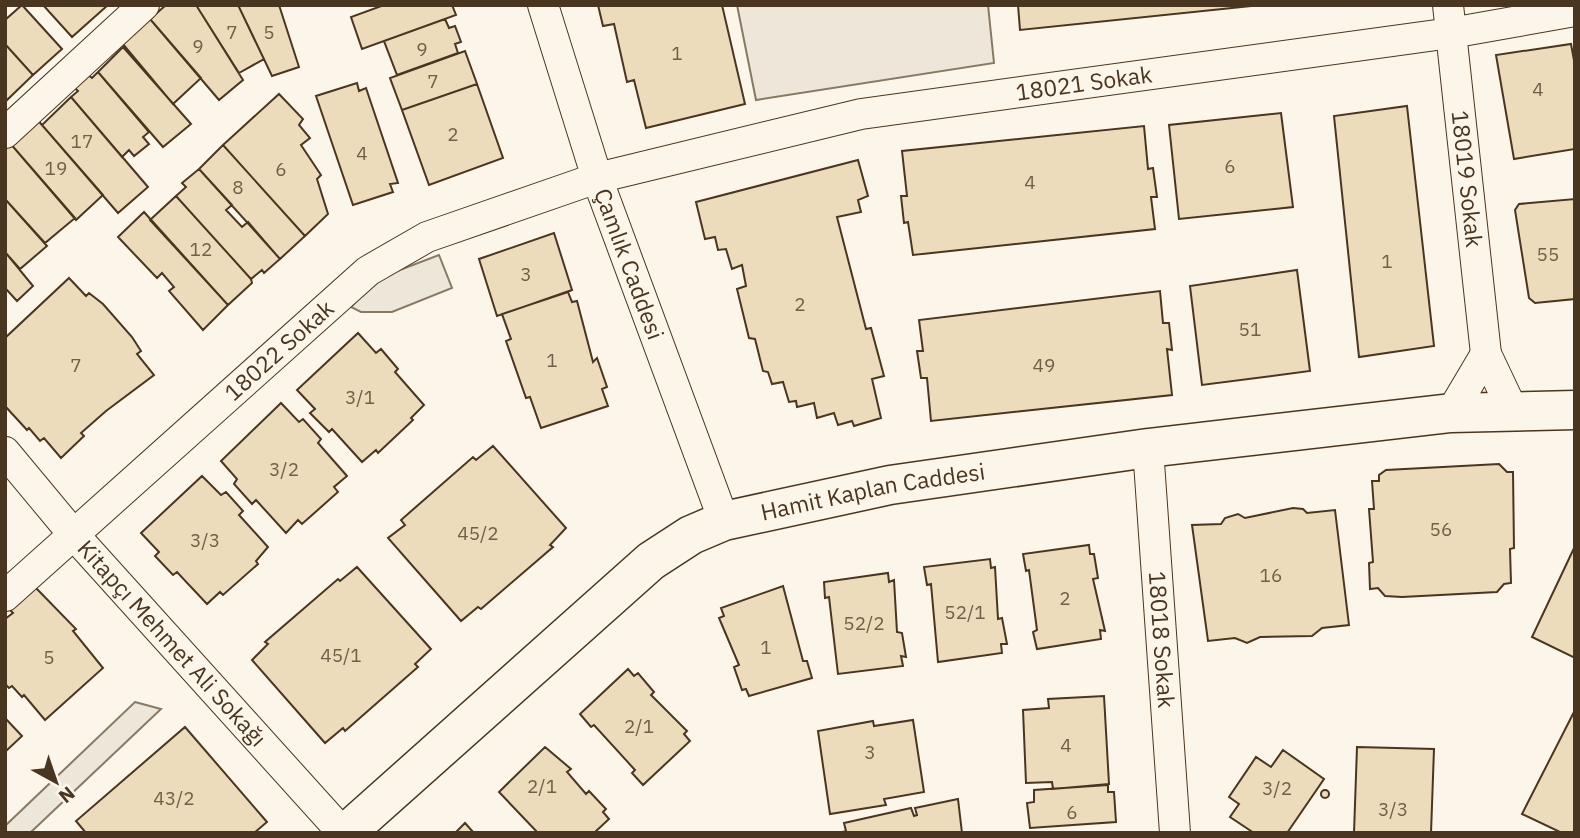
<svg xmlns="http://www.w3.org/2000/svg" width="1580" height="838" font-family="'IBM Plex Sans',sans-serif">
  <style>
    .green { fill: #ede6d9; stroke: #887966; stroke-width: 2 }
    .parking { fill: #ede7d9; stroke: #887966; stroke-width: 2 }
    .building { fill: #ecdcbc; stroke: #4a3520; stroke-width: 2 }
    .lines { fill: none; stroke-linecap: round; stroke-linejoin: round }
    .street-casing { stroke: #4a3520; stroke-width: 32 }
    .secondary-casing { stroke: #4a3520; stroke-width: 41 }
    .street { stroke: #fbf6e9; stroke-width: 30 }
    .secondary { stroke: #fbf6e9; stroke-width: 38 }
    .labels { text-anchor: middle; stroke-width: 5; stroke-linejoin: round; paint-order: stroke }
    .number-label { font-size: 19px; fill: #725f47 }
    .street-label { font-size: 23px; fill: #4a3520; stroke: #fbf6e9 }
  </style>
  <rect width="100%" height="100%" fill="#fbf6e9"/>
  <path class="green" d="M737 5H988L994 63 756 100Z"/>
  <path class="parking" d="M439 255 452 288 392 312H361L351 307 376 279Z
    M135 702 161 709 30 833H5V826Z"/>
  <path class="building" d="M22 5 62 49 33 75 5 44V20Z
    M43 5H108L72 37Z
    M166 5H196L243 80 219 100 150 19Z
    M196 5H238L264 59 239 73Z
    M238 5H279L299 67 272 76Z
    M384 5H452L456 15 362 49 351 17Z
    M598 5H722L745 104 646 128 634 80 627 82 614 24 603 26Z
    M1018 5H1261L1020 30Z
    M150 19 201 78 173 104 122 43Z
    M445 19 449 28 455 26 461 42 455 44 458 53 397 75 384 41Z
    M5 44 33 75 7 100 5 98Z
    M1571 44 1575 66V149L1514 159 1496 55Z
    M123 47 191 124 163 147 98 72Z
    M465 51 477 84 402 110 390 78Z
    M98 72 149 132 143 137 149 144 134 156 129 150 122 157 71 97 78 91 73 86 87 74 92 78Z
    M357 83 359 91 366 88 398 183 390 184 393 192 353 205 316 96Z
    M477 84 503 158 429 185 402 110Z
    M279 94 303 119 299 125 310 138 301 145 321 175 317 179 328 214 305 236 223 145Z
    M71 97 148 187 118 213 42 125Z
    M1407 106 1434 346 1359 357 1334 116Z
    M1281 113 1293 207 1179 219 1169 125Z
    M35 117 103 195 76 220 9 142Z
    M1144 126 1148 169 1153 168 1157 197H1151L1155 229 913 255 908 222 904 223 901 196H907L902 151Z
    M9 142 75 218 45 243 5 199V145Z
    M223 145 305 236 280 259 199 169Z
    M858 160 868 196 858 200 861 212 837 217 866 329 871 328 884 376 872 379 881 418 854 426 852 421 838 425 834 413 817 418 814 403 797 407 796 401 789 402 783 382 772 384 768 372 763 371 755 339 749 338 737 289 746 286 742 265 732 269 726 249 718 250 715 237 705 239 696 202Z
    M199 169 232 205 226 210 242 227 248 222 280 259 264 273 262 270 251 279 176 196 186 187 182 183Z
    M176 196 251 279 252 283 228 305 150 220Z
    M5 199 47 246 20 269 5 252Z
    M1575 199V299L1535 303 1529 298 1515 210 1519 204Z
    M144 212 228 305 203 330 169 291 174 287 162 273 157 278 118 237Z
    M554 233 572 290 497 316 479 259Z
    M5 252 33 286 17 301 7 290 5 291Z
    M1297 270 1310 371 1202 385 1190 286Z
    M69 278 86 296 89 293 103 304 132 337 141 351 137 354 154 375 106 411 81 433 84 436 61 458 44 438 40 441 29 428 27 430 5 406V338Z
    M1160 291 1163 323H1169L1172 350 1167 349 1172 395 931 421 927 378H921L917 351H923L919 320Z
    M568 292 572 302 577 301 593 362 597 358 607 387 602 389 608 406 541 428 530 397 526 398 506 341 511 339 502 314Z
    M358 333 376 353 381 349 398 369 395 372 424 405 411 418 413 420 378 453 376 450 362 462 332 429 329 432 310 413 315 409 297 390Z
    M281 403 299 422 303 419 321 439 318 443 347 476 334 487 338 492 302 524 298 520 286 533 256 500 252 504 234 484 237 479 221 461Z
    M493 446 566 528 550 545 553 547 481 609 478 607 461 621 388 538 405 525 401 520 473 457 476 460Z
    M1499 464 1507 472H1513L1514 548 1510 549 1511 583 1504 584 1497 592 1402 597 1385 596 1378 588 1370 589 1369 563 1373 562 1369 509H1374L1372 481H1379V475L1386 470Z
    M202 476 221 495 226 492 243 511 239 515 268 547 256 561 258 564 223 595 220 592 207 604 177 572 173 575 155 556 159 552 141 533Z
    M1293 508 1303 509 1307 513 1335 510 1349 625 1322 628 1312 636 1260 637 1247 643 1235 638 1208 641 1192 525 1221 524 1225 518 1238 514 1245 518Z
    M1089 545 1090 554H1094L1098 578 1093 579 1105 631 1100 630 1101 639 1037 649 1033 632 1037 630 1029 570 1026 571 1023 554Z
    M1575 546V658L1532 637Z
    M990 559 991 568 995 567 998 619 1002 618 1007 644H1001L1002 653 938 662 931 584 927 585 924 567Z
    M357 567 431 649 415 664 418 667 345 731 343 728 325 743 252 660 268 644 265 642 338 579 340 581Z
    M888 573 889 582 894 580 897 632 902 633 906 657 901 656 903 666 838 674 829 597 825 598 824 582Z
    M783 586 803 661H807L812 678 749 696 746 689 742 690 734 667 739 665 719 618 724 616 721 608Z
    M35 587 76 629 73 631 103 668 45 720 24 695 22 697 12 686 9 688 5 684V619L13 613 6 606Z
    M628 669 634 676 638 673 654 692 651 695 687 731 684 734 690 741 643 785 632 773 635 770 594 725 591 727 580 714Z
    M1104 696 1109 784 1053 789 1052 782 1026 783 1023 710 1049 708 1048 699Z
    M1575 710V833H1562L1522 814Z
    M5 718 22 736 5 752Z
    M913 720 924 792 884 799 886 805 830 814 818 731 873 721 874 726Z
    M185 727 267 822 254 833H86L76 821Z
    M545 747 571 769 567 772 586 794 589 791 606 809 603 812 609 819 594 833H538L499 792Z
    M1357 747 1434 749 1431 833H1354Z
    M1283 750 1324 779 1287 833H1254L1230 817 1239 804 1229 797 1256 757 1271 767Z
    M1108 785V792H1114L1116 822 1030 828 1027 803 1034 802V790Z
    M1321 794a4 4 0 1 1 8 0a4 4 0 1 1-8 0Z
    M958 799 962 833H839L846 831 844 823 911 808 914 816 917 815 915 808Z
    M465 823 474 833H455Z"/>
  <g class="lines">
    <g class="street-casing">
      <g id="street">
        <path id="s1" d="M543 5 597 178 724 521"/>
        <path id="s2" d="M1448 5 1486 354 1512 409"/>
        <path d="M5 133 144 5"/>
        <path d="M1451 413 1486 354"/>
        <path id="s3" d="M1148 448 1175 833"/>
        <path id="s4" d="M5 452 74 535 343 833"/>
        <path id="s5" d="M5 596 368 271 427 237 597 178 861 114 1451 33 1575 11"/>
      </g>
    </g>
    <g class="secondary-casing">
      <g id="secondary">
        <path id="s6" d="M346 833 651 561 691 535 724 521 890 485 1148 448 1451 413 1575 410"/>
      </g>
    </g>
    <use href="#street" class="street"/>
    <use href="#secondary" class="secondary"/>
  </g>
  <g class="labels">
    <g class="number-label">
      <text x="232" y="39">7</text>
      <text x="269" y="39">5</text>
      <text x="198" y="53">9</text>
      <text x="422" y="56">9</text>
      <text x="677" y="60">1</text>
      <text x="433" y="88">7</text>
      <text x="1538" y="96">4</text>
      <text x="453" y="141">2</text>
      <text x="82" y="148">17</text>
      <text x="362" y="160">4</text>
      <text x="1230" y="173">6</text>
      <text x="56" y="175">19</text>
      <text x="281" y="176">6</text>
      <text x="1030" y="189">4</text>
      <text x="238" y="194">8</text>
      <text x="201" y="256">12</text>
      <text x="1548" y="261">55</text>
      <text x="1387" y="268">1</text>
      <text x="526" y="281">3</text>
      <text x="800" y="311">2</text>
      <text x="1250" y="336">51</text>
      <text x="552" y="367">1</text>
      <text x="76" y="372">7</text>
      <text x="1044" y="372">49</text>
      <text x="360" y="404">3/1</text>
      <text x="284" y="476">3/2</text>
      <text x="1441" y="536">56</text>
      <text x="478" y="540">45/2</text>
      <text x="205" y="547">3/3</text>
      <text x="1271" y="582">16</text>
      <text x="1065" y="605">2</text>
      <text x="965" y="619">52/1</text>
      <text x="864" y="630">52/2</text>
      <text x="766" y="654">1</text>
      <text x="341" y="662">45/1</text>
      <text x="49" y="664">5</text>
      <text x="639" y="733">2/1</text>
      <text x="1066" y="752">4</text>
      <text x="870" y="759">3</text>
      <text x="542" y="793">2/1</text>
      <text x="1277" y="795">3/2</text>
      <text x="174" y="805">43/2</text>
      <text x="1393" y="816">3/3</text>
      <text x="1072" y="819">6</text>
    </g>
    <g class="street-label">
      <text dy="8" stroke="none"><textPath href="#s5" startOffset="1232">18021 Sokak</textPath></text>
      <text dy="8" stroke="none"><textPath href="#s2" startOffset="175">18019 Sokak</textPath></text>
      <text dy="8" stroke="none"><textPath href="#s1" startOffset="273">Çamlık Caddesi</textPath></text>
      <text dy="8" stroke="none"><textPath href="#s5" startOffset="368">18022 Sokak</textPath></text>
      <text dy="8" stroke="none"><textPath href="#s6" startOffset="644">Hamit Kaplan Caddesi</textPath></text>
      <text dy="8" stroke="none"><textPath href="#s3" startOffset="192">18018 Sokak</textPath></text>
      <text dy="8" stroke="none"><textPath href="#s4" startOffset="254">Kitapçı Mehmet Ali Sokağı</textPath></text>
    </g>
  </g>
  <rect width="1580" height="838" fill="none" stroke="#4a3520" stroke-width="14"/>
  <g transform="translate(56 782) rotate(140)" stroke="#fbf6e9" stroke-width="5" paint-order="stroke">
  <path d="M0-5L12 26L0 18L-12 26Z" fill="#4a3520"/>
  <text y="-10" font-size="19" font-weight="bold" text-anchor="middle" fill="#4a3520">N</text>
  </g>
</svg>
